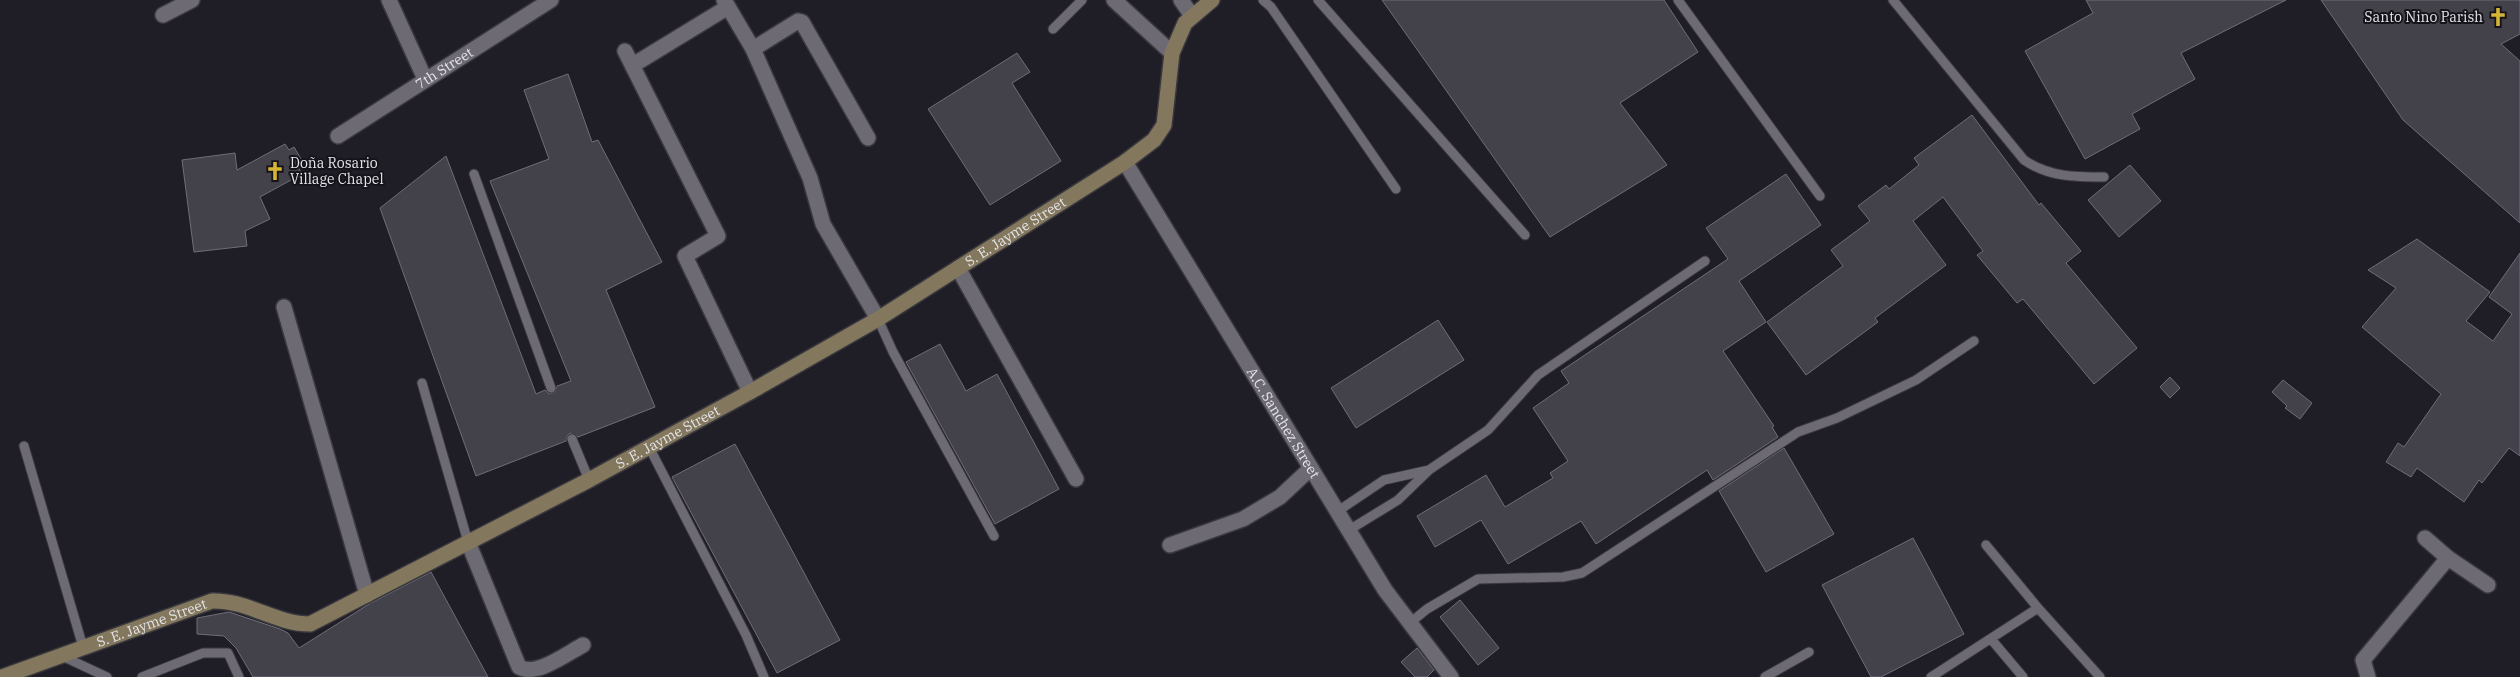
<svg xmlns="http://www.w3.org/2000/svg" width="2520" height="677" font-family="'IBM Plex Serif',serif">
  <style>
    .building { fill: #43414a; stroke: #6f6d77 }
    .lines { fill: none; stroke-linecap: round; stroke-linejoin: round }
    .lane-casing { stroke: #39383e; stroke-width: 11 }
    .street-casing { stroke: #39383e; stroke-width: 18 }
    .secondary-casing { stroke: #39383e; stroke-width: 18 }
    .lane { stroke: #6d6a74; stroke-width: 9 }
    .street { stroke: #6d6a74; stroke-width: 15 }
    .secondary { stroke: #83785d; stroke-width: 15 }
    .labels { text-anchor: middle; stroke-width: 4; stroke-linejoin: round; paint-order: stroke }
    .poi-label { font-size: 14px; fill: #e5e4ea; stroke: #15141b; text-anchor: end }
    .street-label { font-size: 14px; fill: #e5e4ea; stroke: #15141b }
  </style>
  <rect width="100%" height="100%" fill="#1f1d25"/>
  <path class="building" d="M1382 0H1664L1698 52 1620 103 1667 165 1550 237Z
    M2086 0H2286L2181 53 2195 79 2132 114 2140 129 2085 159 2025 51 2093 13Z
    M2321 0H2520V34L2501 44 2520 61V223L2403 120Z
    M1017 53 1030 72 1012 83 1061 161 990 205 928 109Z
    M568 74 592 142 598 140 662 262 606 290 655 407 578 437 570 433 567 436 566 441 476 476 380 208 446 156 536 394 545 390 549 394 555 392 557 386 571 381 490 181 549 159 524 90Z
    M1972 115 2039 205 2041 203 2081 251 2066 263 2137 348 2094 384 2023 299 2017 303 1977 255 1983 251 1943 197 1913 221 1946 265 1875 318 1878 322 1806 375 1767 322 1843 266 1831 250 1870 221 1858 206 1886 185 1889 189 1919 165 1914 158Z
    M285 144 289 150 294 147 304 164 298 167 302 174 260 197 270 219 245 231 247 246 194 252 182 160 235 153 237 170Z
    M2130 165 2161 201 2119 237 2088 200Z
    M1786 174 1821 225 1739 281 1766 322 1723 351 1774 426 1772 427 1778 437 1713 480 1707 470 1596 544 1581 521 1508 564 1481 520 1435 547 1417 516 1486 475 1505 507 1553 478 1550 473 1568 461 1533 408 1569 383 1561 371 1728 259 1706 228Z
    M2417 239 2490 292 2466 321 2493 341 2512 314 2489 297 2520 253V456L2509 448 2482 483 2479 480 2464 502 2417 468 2411 477 2386 462 2398 443 2404 447 2441 394 2362 327 2396 288 2368 270Z
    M1438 320 1464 360 1356 428 1331 388Z
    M940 344 966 391 997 374 1059 489 995 524 906 362Z
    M2170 377 2180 388 2170 398 2160 387Z
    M2283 380 2312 403 2300 419 2285 408 2287 406 2272 392Z
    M735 444 840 640 777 673 672 477Z
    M1784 448 1834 534 1766 572 1719 491Z
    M1913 538 1964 634 1881 677H1871L1822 585Z
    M431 572 488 677H253L236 648 224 636 197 634V618L229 612 280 629 288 633 299 648 369 604Z
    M1460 600 1499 648 1478 665 1440 617Z
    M1417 648 1434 670 1427 677H1415L1401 662Z"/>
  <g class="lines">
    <g class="lane-casing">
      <path id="lane" d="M1263 0 1271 7 1396 189
        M1318 0 1525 235
        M1678 0 1820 196
        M1893 0 2024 160C2049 177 2075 177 2104 177
        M1053 29 1082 0
        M474 174 551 388
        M878 319 893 352 994 536
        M422 383 468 542
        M572 439 589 480
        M24 446 83 647
        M649 447 746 635 764 677
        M1338 511 1384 480 1429 470
        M1349 530 1398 500 1429 470 1488 430 1538 375 1705 261
        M1986 545 2038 608 2100 677
        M1411 622 1427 609 1478 579 1563 577 1582 573 1798 432 1837 418 1916 380 1974 341
        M1991 639 2023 677
        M62 656 107 677
        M142 677 203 653H228L239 677
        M1765 677 1809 652
        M1931 677 2038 608"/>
    </g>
    <g class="street-casing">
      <g id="street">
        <path d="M389 0 425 79"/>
        <path d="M724 0 753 49 810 178 823 224 878 319"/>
        <path d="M1114 0 1172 53"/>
        <path d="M1181 0 1192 16"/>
        <path d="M163 15 192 0"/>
        <path d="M753 49 798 21 802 22 868 138"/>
        <path d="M625 51 718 236 685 256 750 392"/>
        <path d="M633 65 728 7"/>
        <path id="s1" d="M338 136 551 0"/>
        <path id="s2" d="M1125 162 1385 590 1451 677"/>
        <path d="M958 268 1076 479"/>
        <path d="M284 307 367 595"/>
        <path d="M2425 538 2448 558 2488 585"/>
        <path d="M468 542 519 667C536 677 566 654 583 645"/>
        <path d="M1170 545 1243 519 1280 497 1311 468"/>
        <path d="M2368 677 2363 660 2448 558"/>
      </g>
    </g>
    <g class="secondary-casing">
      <g id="secondary">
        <path id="s3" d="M2 677 212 601C248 600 275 624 310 624L589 480 750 392 878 319 1125 162 1154 140 1164 125 1172 53 1185 23 1212 0"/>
      </g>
    </g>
    <use href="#lane" class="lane"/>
    <use href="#street" class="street"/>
    <use href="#secondary" class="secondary"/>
  </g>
  <defs>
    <g id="church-bare" transform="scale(1.5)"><path d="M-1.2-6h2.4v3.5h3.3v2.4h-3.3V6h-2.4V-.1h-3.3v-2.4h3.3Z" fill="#d6b534" stroke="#15141b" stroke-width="2.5" paint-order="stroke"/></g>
  </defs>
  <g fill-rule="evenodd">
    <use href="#church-bare" x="2498" y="17"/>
    <use href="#church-bare" x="275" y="171"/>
  </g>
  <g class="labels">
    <g class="poi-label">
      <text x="2483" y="22">Santo Nino Parish</text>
      <text x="290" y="168" text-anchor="start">Doña Rosario<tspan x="290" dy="16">Village Chapel</tspan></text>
    </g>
    <g class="street-label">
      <text dy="5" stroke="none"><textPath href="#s1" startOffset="126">7th Street</textPath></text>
      <text dy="5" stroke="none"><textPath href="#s3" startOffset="1132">S. E. Jayme Street</textPath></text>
      <text dy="5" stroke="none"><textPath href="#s2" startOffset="305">A.C. Sanchez Street</textPath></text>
      <text dy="5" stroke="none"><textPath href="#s3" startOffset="728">S. E. Jayme Street</textPath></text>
      <text dy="5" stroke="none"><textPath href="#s3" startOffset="159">S. E. Jayme Street</textPath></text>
    </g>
  </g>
</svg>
